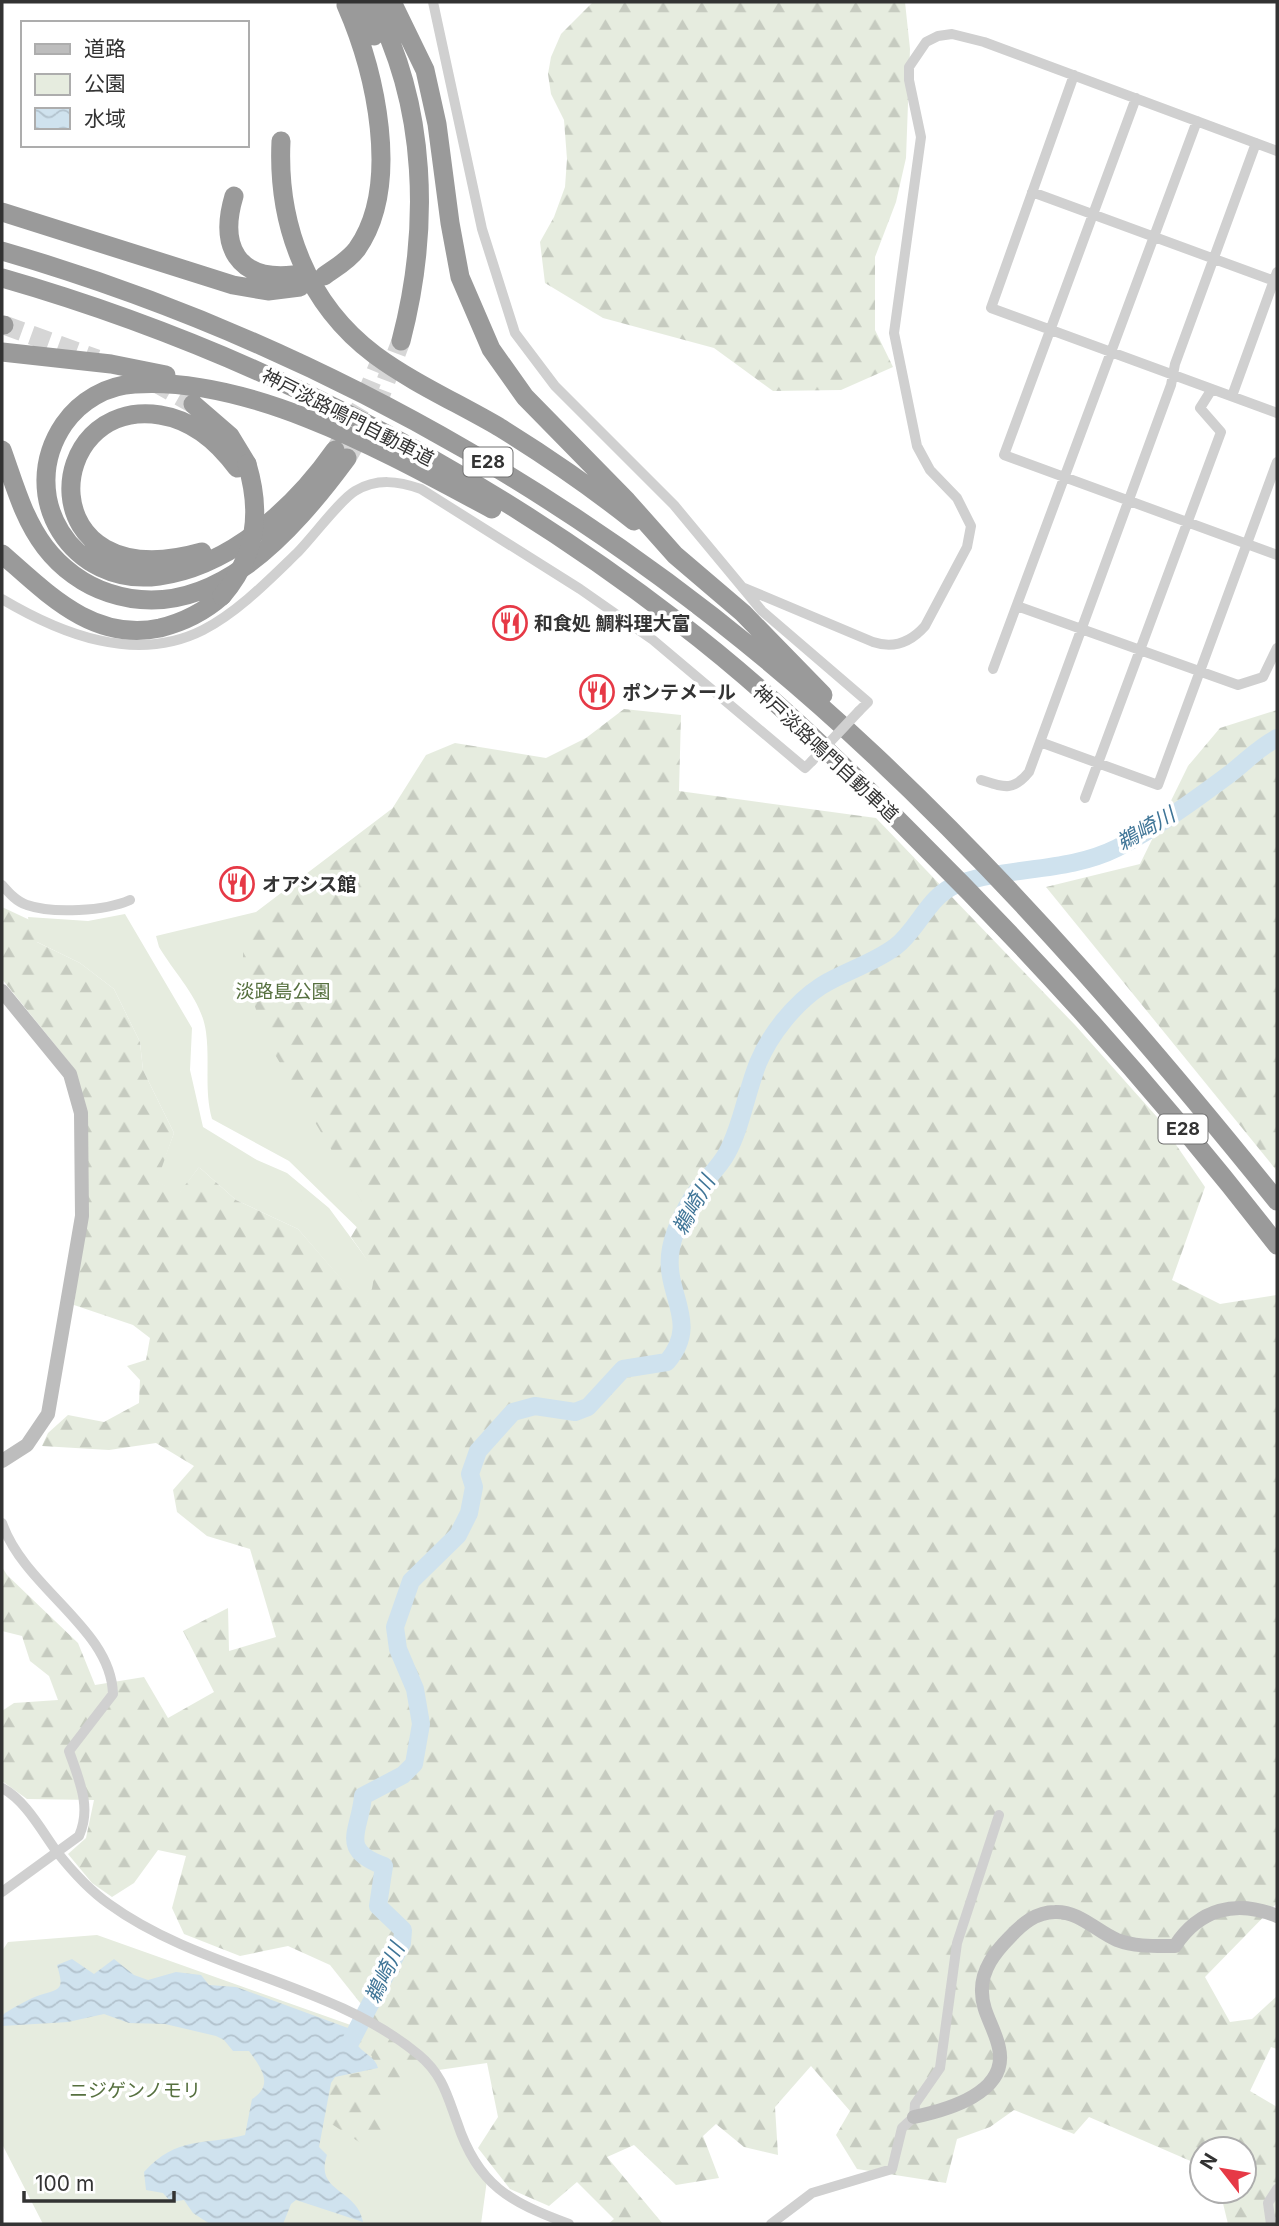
<svg xmlns="http://www.w3.org/2000/svg" width="1279" height="2226" font-family="Inter,'Noto Sans JP',sans-serif">
  <style>
    .green { fill: #e6ecdf }
    .forest { fill: url(#forest-firs) }
    .water { fill: url(#water-waves) }
    .lines { fill: none; stroke-linecap: round; stroke-linejoin: round }
    .river { stroke: #cfe2ee; stroke-width: 18 }
    .highway-tunnel { stroke: #d6d6d6; stroke-width: 19; stroke-dasharray: 19 10; stroke-linecap: butt }
    .street { stroke: #d0d0d0; stroke-width: 10 }
    .secondary { stroke: #bdbdbd; stroke-width: 14 }
    .highway { stroke: #9a9a9a; stroke-width: 19 }
    .street-bridge { stroke: #d0d0d0; stroke-width: 10 }
    .highway-bridge { stroke: #9a9a9a; stroke-width: 19 }
    .labels { text-anchor: middle; stroke-width: 7; stroke-linejoin: round; paint-order: stroke }
    .shield { fill: #fff; stroke: #707070; stroke-width: 2 }
    .shield-label { font-size: 18px; font-weight: bold; fill: #333 }
    .street-label { font-size: 19px; fill: #333; stroke: #fff }
    .poi-label { font-size: 19px; font-weight: bold; fill: #333; stroke: #fff; text-anchor: start }
    .park-label { font-size: 19px; fill: #56703f; stroke: #fff }
    .water-label { font-size: 21px; font-style: italic; fill: #3f7597; stroke: #fff }
  </style>
  <defs>
    <pattern id="forest-firs" width="22" height="20" patternUnits="userSpaceOnUse" patternTransform="scale(1.75)"><rect width="22" height="20" fill="#e6ecdf"/><path d="M5 1l3.5 6h-7zM16 11l3.5 6h-7z" fill="#c6cbc0"/></pattern>
    <pattern id="water-waves" width="16" height="10" patternUnits="userSpaceOnUse" patternTransform="scale(1.75)"><rect width="16" height="10" fill="#cfe2ee"/><path d="M0 5q4-4 8 0t8 0" fill="none" stroke="#b2c2cd"/></pattern>
  </defs>
  <rect width="100%" height="100%" fill="#fff"/>
  <path class="green" d="M406 798 364 1159 372 1242 289 1161 212 1119C204 1090 210 1062 206 1032 202 1000 175 974 159 947L156 936 256 912Z
    M125 914 192 1028 190 1070 203 1127 257 1160 287 1173 329 1208 374 1269V1289L365 1307 298 1229 236 1200 199 1167 179 1194 156 1181 174 1133 143 1070 140 1042 114 989 80 963 31 939 28 917 88 921Z
    M97 1935 376 2034 435 2070 487 2180 481 2224H43L2 2144V1951L8 1942Z"/>
  <path class="forest" d="M593 2H905L910 49 906 158 896 202 875 257V330L893 367 841 390 773 391 714 348 603 318 545 283 540 242 554 217 565 187 567 159 564 120 551 94 548 74 551 57 561 34Z
    M624 709 681 715 679 791 876 818 1075 1025 1157 1117 1205 1187 1172 1280 1220 1304 1277 1295V1903L1205 1977 1230 2022 1252 2019 1277 1996V2049L1271 2047 1250 2091 1277 2107V2224H1228L1220 2191H1244V2149H1202V2166L1089 2117 1074 2134 1014 2110 990 2127 957 2139 946 2183 857 2169 836 2135 850 2111 811 2066 775 2107 778 2155 744 2147 716 2124 703 2136 719 2178 676 2185 634 2145 607 2157 663 2224H608L614 2219 577 2182 549 2206 510 2189 478 2148 498 2117 487 2063 418 2073 381 2113 388 2161 324 2119 331 2083 335 2077 368 2071 372 2056 359 2047 355 2039 369 2014 330 1965 288 1946 240 1956 184 1934 172 1908 186 1856 158 1850 134 1883 112 1897 92 1883 68 1854 86 1838 94 1800 27 1799 2 1781V1711L14 1703 58 1700 49 1676 30 1661 22 1636 2 1631V1567L7 1575 78 1643 95 1685 144 1677 168 1718 214 1692 183 1631 228 1608 229 1651 276 1637 250 1549 207 1536 177 1512 173 1490 194 1466 156 1443 109 1450 42 1446 48 1433 68 1415 104 1422 139 1403 140 1380 127 1366 146 1360 150 1338 133 1325 74 1305 88 1192 73 1067 2 979V907L34 922 37 942 80 963 114 989 140 1042 143 1070 174 1133 157 1181 179 1193 199 1167 236 1200 298 1229 365 1306C382 1273 370 1265 351 1237L367 1210 267 1041 243 972V928L329 867 392 809 426 755 455 743 546 758 586 738Z
    M1277 710V1171L1046 887 1140 864 1188 766 1220 728Z"/>
  <path class="water" d="M72 1959 94 1974 114 1959 134 1975 148 1980 176 1972 201 1975 209 1985 236 1987 348 2028C355 2034 353 2040 359 2047 366 2055 375 2057 378 2068L335 2077 331 2083 319 2147 327 2155C314 2193 357 2188 363 2222L296 2200 291 2204 283 2224H210L193 2213 184 2200 171 2202 163 2193 146 2190 144 2172C178 2135 203 2146 245 2135L252 2099C274 2085 262 2069 249 2051H233L224 2040 216 2036 165 2024 129 2023 104 2014 68 2022 2 2026V2016L5 2013C15 2007 30 1998 40 1995 62 1989 64 1989 57 1965Z"/>
  <g class="lines">
    <path class="river" d="M351 2041 402 1943 403 1930 378 1906 384 1866C338 1849 360 1832 363 1796L403 1775 414 1764 421 1724 415 1689 398 1649 395 1627 411 1581 458 1535 469 1513 474 1487 470 1474 478 1451 513 1412 535 1406 575 1412 588 1407 623 1369 667 1362C702 1321 662 1294 671 1248 675 1227 688 1202 701 1186 710 1175 720 1166 727 1153 742 1125 746 1093 758 1063 770 1034 795 1003 821 986 843 972 872 964 895 947 919 929 928 895 958 884 1009 866 1067 873 1117 848 1156 828 1192 802 1227 776 1246 762 1255 750 1277 738"/>
    <path class="highway-tunnel" d="M4 325 97 359
      M154 382 193 404
      M336 449 362 405 386 347
      M347 458 375 410 401 341"/>
    <path class="street" d="M433 2 482 229 515 333 555 386 674 505 762 611 868 702 859 711
      M1074 75 991 308 1277 413
      M1136 98 1004 455 1277 555
      M1032 192 1277 282
      M1232 396 1277 272
      M742 587 873 642C894 649 911 642 925 626L967 547 971 526 957 498 930 470 917 446 894 333 921 137 909 80V67L926 42 938 36 952 34 984 42 1277 151
      M2 599C61 634 136 664 203 630 238 612 269 580 297 553 312 538 340 500 355 491 377 478 398 481 421 489L580 589 653 640 805 768 812 761
      M1017 606 1238 685 1263 677 1277 648
      M993 669 1197 121
      M1040 742 1158 785 1277 462
      M981 780C1003 787 1013 792 1029 772L1171 385 1175 364 1256 143
      M1085 798 1221 432 1200 408 1212 389
      M2 885C9 893 17 902 27 905 53 914 105 911 130 900
      M2 1523C25 1589 111 1628 113 1694L69 1751C79 1780 92 1807 79 1836L2 1892
      M2 1788C26 1801 41 1830 57 1852 72 1871 89 1890 109 1904 201 1971 333 1983 419 2055 442 2074 447 2095 457 2122 478 2186 510 2202 569 2224
      M771 2224 812 2193 892 2169 902 2128 914 2117 915 2104 940 2068 957 1943 999 1815
      M1271 2224 1268 2203 1277 2189"/>
    <path class="secondary" d="M2 991 70 1074 81 1113 82 1216 48 1414 27 1445 2 1461
      M914 2117C947 2110 1009 2093 999 2048 995 2028 982 2012 982 1992 981 1970 995 1952 1010 1937 1022 1924 1036 1912 1055 1912 1079 1911 1096 1931 1117 1940 1135 1947 1156 1946 1175 1946 1199 1909 1236 1899 1277 1916"/>
    <path class="highway" d="M356 2 374 36
      M372 2C428 105 430 230 401 341
      M392 2 425 70 437 124 450 223 460 277 491 349 525 397 627 501 675 555 743 613 823 695
      M281 141C277 225 307 304 375 355 413 383 458 403 499 427 546 456 591 487 634 521
      M234 196C219 246 237 281 293 275
      M2 212 233 285 268 291 300 287
      M2 251C329 346 626 521 874 755 1020 892 1152 1046 1277 1201
      M324 276C335 268 348 261 357 249 402 185 375 71 346 5
      M2 278C246 348 475 466 677 621 761 685 839 760 913 835 1043 964 1165 1100 1277 1245
      M2 325H4
      M2 352 111 364 166 375
      M193 404 230 436 247 464
      M2 450C14 483 23 518 45 547 61 568 84 585 109 593 211 627 293 531 347 458
      M335 450C295 507 231 566 159 576 72 588 15 496 64 424 80 401 107 385 135 384 253 376 391 455 492 509
      M202 552C28 601 41 397 160 415 192 420 218 442 237 468
      M2 554C48 594 93 642 160 628 184 622 204 612 222 596"/>
    <path class="street-bridge" d="M812 761 859 711"/>
    <path class="highway-bridge" d="M222 596C256 556 262 514 247 464"/>
  </g>
  <defs>
    <g id="restaurant-ring" transform="scale(1.75)"><circle r="9.5" fill="#fff" stroke="#e63946" stroke-width="1.5"/><path d="M-5-6h1v4h1v-4h1v4h1v-4h1v5L-1.5 .5V6h-2V.5L-5-1ZM5-6V6H3V1.5H1.5Q1.5-4 5-6Z" fill="#e63946"/></g>
  </defs>
  <g fill-rule="evenodd">
    <use href="#restaurant-ring" x="510" y="623"/>
    <use href="#restaurant-ring" x="597" y="692"/>
    <use href="#restaurant-ring" x="237" y="884"/>
  </g>
  <g class="labels">
    <g class="shield">
      <rect x="463.5" y="447.5" width="49" height="29" rx="5"/>
      <rect x="1158.5" y="1114.5" width="49" height="29" rx="5"/>
    </g>
    <g class="shield-label">
      <text x="488" y="468">E28</text>
      <text x="1183" y="1135">E28</text>
    </g>
    <g class="street-label">
      <text transform="translate(348 417) rotate(27)" y="7">神戸淡路鳴門自動車道</text>
      <text transform="translate(826 753) rotate(43)" y="7">神戸淡路鳴門自動車道</text>
    </g>
    <g class="poi-label">
      <text x="534" y="630">和食処 鯛料理大富</text>
      <text x="622" y="699">ポンテメール</text>
      <text x="262" y="891">オアシス館</text>
    </g>
    <g class="park-label">
      <text x="283" y="998">淡路島公園</text>
      <text x="135" y="2097">ニジゲンノモリ</text>
    </g>
    <g class="water-label">
      <text transform="translate(1146 829) rotate(-30)" y="7">鵜崎川</text>
      <text transform="translate(694 1205) rotate(-61)" y="7">鵜崎川</text>
      <text transform="translate(385 1973) rotate(-65)" y="7">鵜崎川</text>
    </g>
  </g>
  <rect width="1279" height="2226" fill="none" stroke="#333333" stroke-width="7"/>
  <rect x="21" y="21" width="228" height="126" fill="#ffffff" stroke="#adadad" stroke-width="2"/>
  <rect x="35" y="44" width="35" height="10" fill="#bdbdbd" stroke="#adadad" stroke-width="2"/>
  <text x="84" y="56" font-size="21" fill="#333333">道路</text>
  <rect x="35" y="74" width="35" height="21" fill="#e6ecdf" stroke="#adadad" stroke-width="2"/>
  <text x="84" y="91" font-size="21" fill="#333333">公園</text>
  <rect x="35" y="108" width="35" height="21" fill="url(#water-waves)" stroke="#adadad" stroke-width="2"/>
  <text x="84" y="126" font-size="21" fill="#333333">水域</text>
  <g transform="translate(1223 2170) rotate(301)"><circle r="33" fill="#ffffff" stroke="#adadad" stroke-width="2"/>
  <path d="M0-5L12 26L0 18L-12 26Z" fill="#e63946"/>
  <text y="-10" font-size="19" font-weight="bold" text-anchor="middle" fill="#333333">N</text>
  </g>
  <path d="M24 2191v10h150v-10" fill="none" stroke="#333333" stroke-width="3.5"/>
  <text x="35" y="2191" font-size="21" fill="#333333" stroke="#ffffff" stroke-width="5" paint-order="stroke">100 m</text>
</svg>
